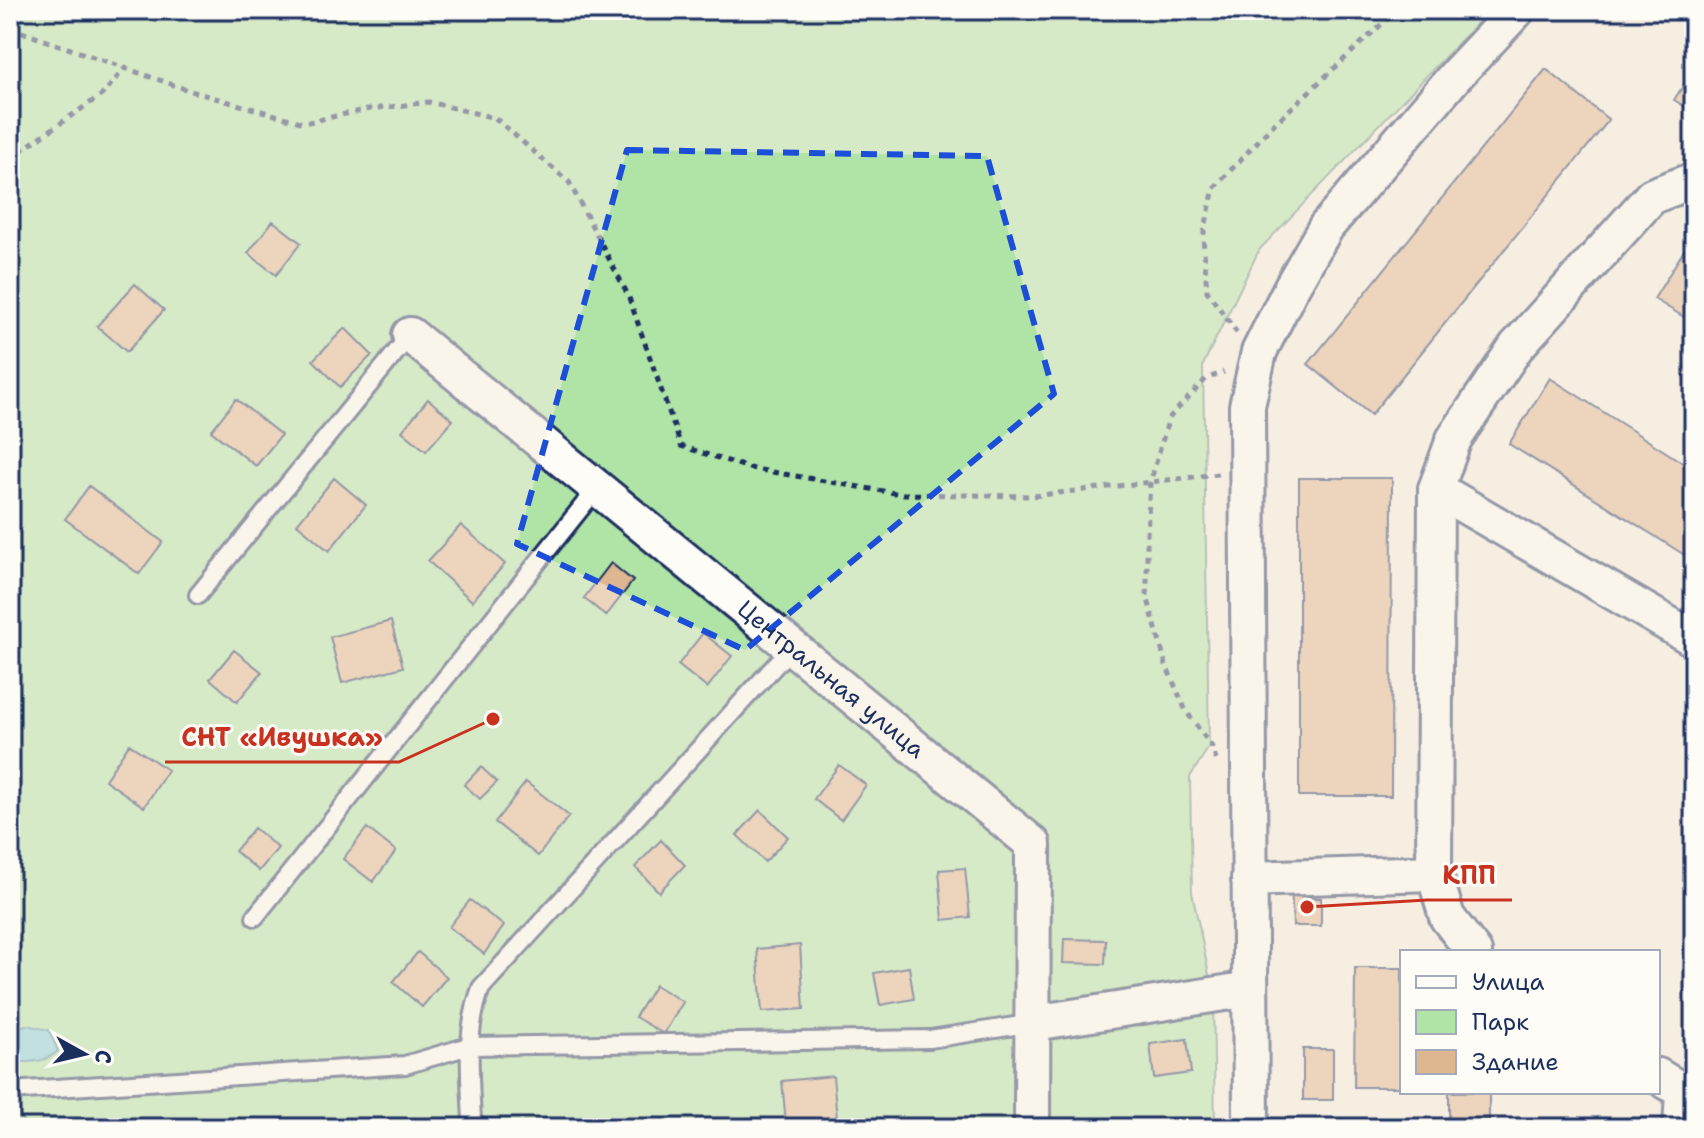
<svg xmlns="http://www.w3.org/2000/svg" width="1704" height="1138" font-family="'Shantell Sans',sans-serif">
  <style>
    .green { fill: #b0e4a6; stroke: #668a82; stroke-width: 2 }
    .water { fill: #80cede; stroke: #588eab; stroke-width: 2 }
    .building { fill: #deb68f; stroke: #1b2f5e; stroke-width: 2 }
    .lines { fill: none; stroke-linecap: round; stroke-linejoin: round }
    .service-casing { stroke: #1b2f5e; stroke-width: 22 }
    .minor-casing { stroke: #1b2f5e; stroke-width: 40 }
    .path { stroke: #1b2f5e; stroke-width: 5; stroke-dasharray: 6 6; stroke-linecap: butt }
    .service { stroke: #fdfcf7; stroke-width: 16 }
    .minor { stroke: #fdfcf7; stroke-width: 34 }
    .marked { fill: none; stroke: #1d4ed8; stroke-width: 6; stroke-dasharray: 16 10; stroke-linejoin: round }
    .labels { text-anchor: middle; stroke-width: 6; stroke-linejoin: round; paint-order: stroke }
    .street-label { font-size: 24px; fill: #1b2f5e; stroke: #fdfcf7 }
    .leader { fill: none; stroke: #c8321e; stroke-width: 3 }
    .callout-dot { fill: #c8321e; stroke: #fdfcf7; stroke-width: 3 }
    .callout-label { font-size: 26px; text-anchor: middle; font-weight: bold; fill: #c8321e; stroke: #fdfcf7; stroke-width: 6; stroke-linejoin: round; paint-order: stroke }
  </style>
  <rect width="100%" height="100%" fill="#f7eee2"/>
  <filter id="ink" filterUnits="userSpaceOnUse"><feTurbulence type="fractalNoise" baseFrequency=".0125" numOctaves="2"/><feDisplacementMap in="SourceGraphic" scale="16" xChannelSelector="R" yChannelSelector="G"/><feConvolveMatrix kernelMatrix="1 2 1 2 8 2 1 2 1" color-interpolation-filters="sRGB"/></filter>
  <g filter="url(#ink)">
    <path class="green" d="M10 10H1490L1259 250 1203 365 1209 747 1190 777 1192 892 1213 994 1215 1128H10Z"/>
    <path class="water" d="M27 1025 49 1030 58 1051C46 1063 25 1063 10 1061V1028Z"/>
    <path class="building" d="M1546 69 1609 120 1371 415 1308 364Z
      M1694 69V112L1674 100Z
      M273 221 301 243 276 275 248 253Z
      M1694 234V323L1654 299Z
      M135 284 164 310 127 352 97 326Z
      M345 328 372 355 340 387 313 360Z
      M1550 378 1694 470V561L1509 444Z
      M236 399 281 435 256 466 211 431Z
      M428 399 453 420 426 451 402 431Z
      M334 478 366 505 329 551 297 524Z
      M1299 478H1392L1391 796H1299Z
      M89 486 163 542 139 574 65 519Z
      M461 525 505 564 472 601 428 561Z
      M611 563 633 581 606 616 584 598Z
      M391 621 403 667 342 683 330 637Z
      M703 633 732 656 707 688 678 665Z
      M234 650 262 672 237 702 210 679Z
      M129 744 168 770 144 807 105 780Z
      M839 765 866 785 841 820 814 799Z
      M481 767 497 782 480 799 464 785Z
      M526 782 569 816 538 856 495 822Z
      M760 810 788 837 765 862 737 835Z
      M254 828 278 848 259 871 235 851Z
      M367 828 396 851 373 882 343 859Z
      M661 840 685 865 659 892 635 867Z
      M965 868 970 917 943 920 939 870Z
      M1306 883V898H1321V926H1293L1291 884Z
      M470 900 504 926 484 954 449 927Z
      M1064 939 1106 940 1105 964 1063 963Z
      M800 945 804 1009 762 1012 757 949Z
      M418 952 447 977 422 1007 393 982Z
      M909 967 914 999 880 1005 874 973Z
      M1355 968H1402V1087H1354Z
      M655 985 683 1002 664 1034 635 1017Z
      M1187 1039 1191 1073 1154 1078 1150 1044Z
      M1303 1049H1333V1100H1303Z
      M833 1076 837 1119 786 1123 782 1081Z
      M1449 1092H1489V1120H1449Z"/>
    <g class="lines">
      <g class="service-casing">
        <path id="service" d="M198 595 410 335
          M255 917 597 488
          M10 1091 405 1065 469 1046 930 1039 1034 1023
          M479 1128 472 1121C470 1075 465 1032 481 988L792 647"/>
      </g>
      <g class="minor-casing">
        <g id="minor">
          <path id="s1" d="M410 335 1033 844 1032 1128"/>
          <path d="M1436 489 1694 639"/>
          <path d="M1434 873 1436 489 1454 439 1516 347 1652 196 1686 183 1694 184"/>
          <path d="M1249 879 1434 873 1447 917 1474 952"/>
          <path d="M1034 1023 1250 989"/>
          <path d="M1658 1076 1694 1098"/>
          <path d="M1251 1128 1247 406 1259 352 1291 288 1326 227 1456 75 1517 10"/>
          <path d="M1681 1128 1683 1092"/>
        </g>
      </g>
      <path class="path" d="M10 28 194 92 304 123 364 110 429 102 495 118 569 182 628 295 681 446 749 468 900 494 1033 496 1218 474
        M10 158 103 94 125 68
        M1237 333 1207 291 1203 237 1214 188 1272 126 1397 10
        M1216 760 1212 747 1186 711 1166 665 1147 596V533L1150 483 1169 418 1206 379 1224 372"/>
      <use href="#service" class="service"/>
      <use href="#minor" class="minor"/>
    </g>
  </g>
  <path d="M0 0H1704V1138H0ZM627 150 987 156 1054 394 745 650 517 544Z" fill="#f7eee2" fill-opacity=".55" fill-rule="evenodd"/>
  <path class="marked" d="M627 150 987 156 1054 394 745 650 517 544Z"/>
  <g class="labels">
    <g class="street-label">
      <text dy="8" stroke="none"><textPath href="#s1" startOffset="544">Центральная улица</textPath></text>
    </g>
  </g>
  <path class="leader" d="M493 719L399 762H165M1307 907L1427 900H1512"/>
  <g class="callout-dot">
    <circle cx="493" cy="719" r="8"/>
    <circle cx="1307" cy="907" r="8"/>
  </g>
  <g class="callout-label">
    <text x="282" y="746">СНТ «Ивушка»</text>
    <text x="1469" y="884">КПП</text>
  </g>
  <rect width="1704" height="1138" fill="none" stroke="#fdfcf7" stroke-width="40"/>
  <rect x="20" y="20" width="1664" height="1098" fill="none" stroke="#1b2f5e" stroke-width="3" filter="url(#ink)"/>
  <rect x="1400" y="950" width="260" height="144" fill="#fdfcf7" stroke="#a3aaba" stroke-width="2"/>
  <rect x="1416" y="976" width="40" height="12" fill="#fdfcf7" stroke="#a3aaba" stroke-width="2"/>
  <text x="1472" y="990" font-size="24" fill="#1b2f5e">Улица</text>
  <rect x="1416" y="1010" width="40" height="24" fill="#b0e4a6" stroke="#a3aaba" stroke-width="2"/>
  <text x="1472" y="1030" font-size="24" fill="#1b2f5e">Парк</text>
  <rect x="1416" y="1050" width="40" height="24" fill="#deb68f" stroke="#a3aaba" stroke-width="2"/>
  <text x="1472" y="1070" font-size="24" fill="#1b2f5e">Здание</text>
  <g transform="translate(84 1054) rotate(98)" stroke="#fdfcf7" stroke-width="6" paint-order="stroke">
  <path d="M0-6L14 30L0 20L-14 30Z" fill="#1b2f5e"/>
  <text y="-12" font-size="22" font-weight="bold" text-anchor="middle" fill="#1b2f5e">С</text>
  </g>
</svg>
